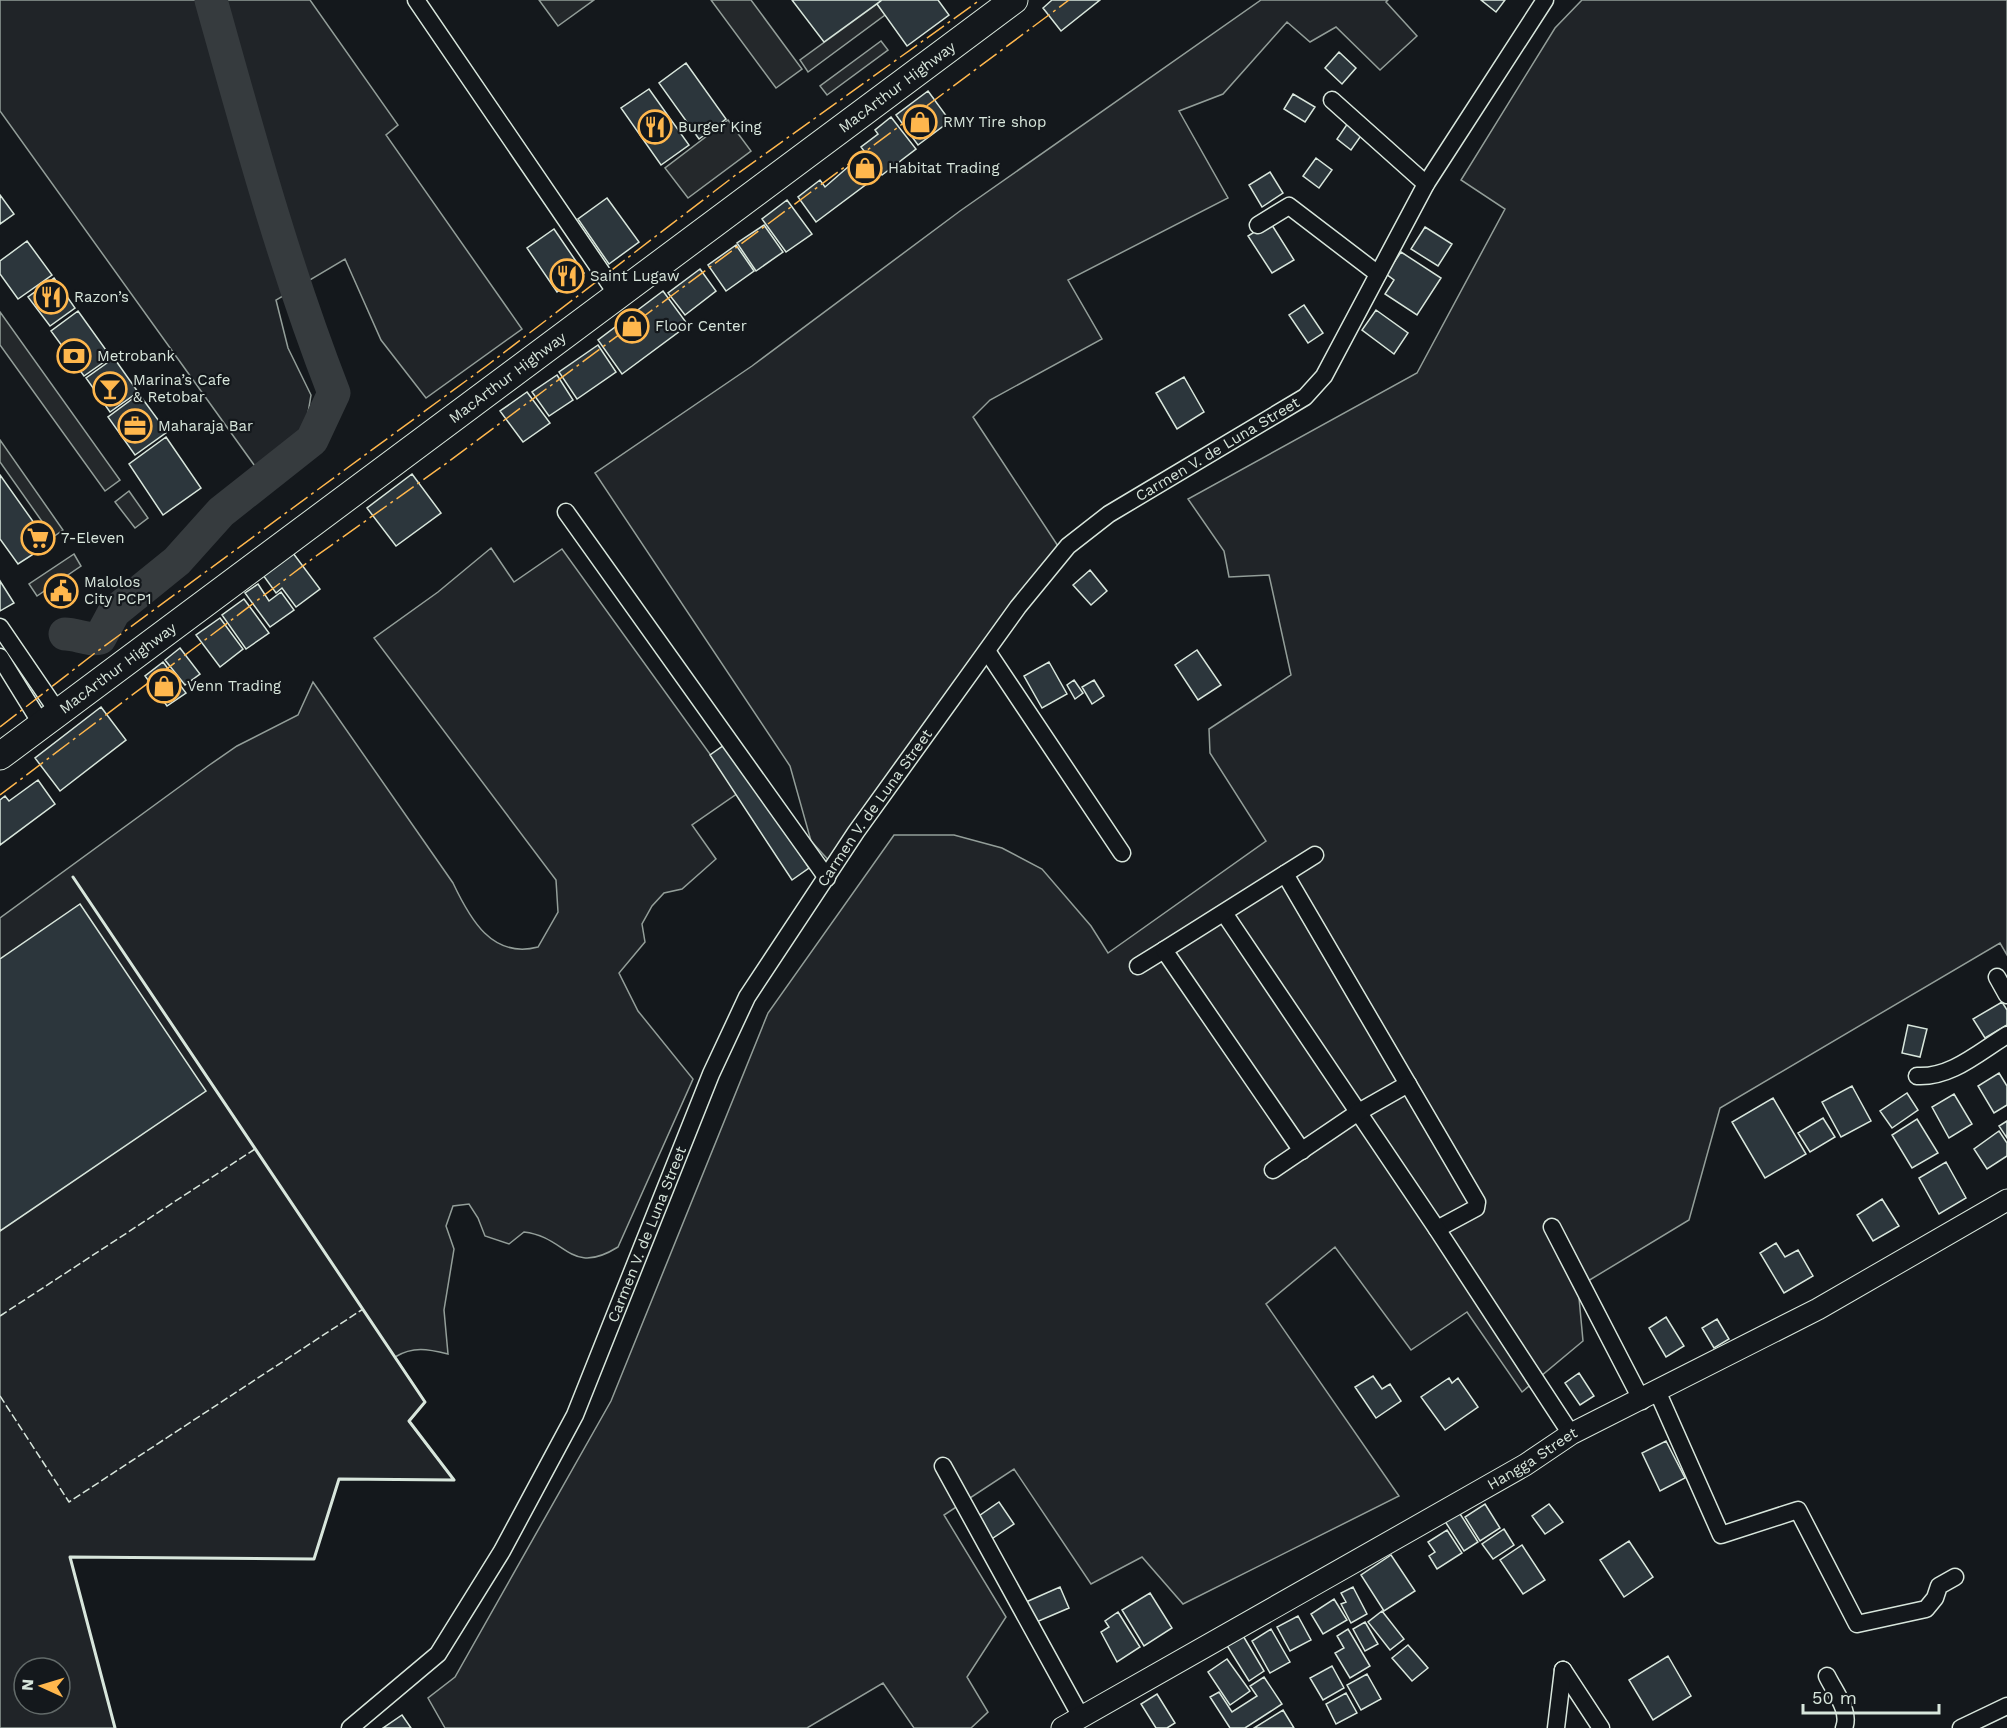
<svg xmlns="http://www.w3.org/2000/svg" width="2007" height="1728" font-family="'Work Sans',sans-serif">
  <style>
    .green { fill: #202428; stroke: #939e99; stroke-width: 1.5; fill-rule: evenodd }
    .parking { fill: #24282b; stroke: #939e99; stroke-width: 1.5 }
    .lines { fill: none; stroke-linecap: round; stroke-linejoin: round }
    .river { stroke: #363b3e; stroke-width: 33 }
    .building { fill: #2c363c; stroke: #d8e6dc; stroke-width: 1.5 }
    .minor-casing { stroke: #d8e6dc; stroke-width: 19 }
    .tertiary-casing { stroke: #d8e6dc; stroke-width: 23 }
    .trunk-casing { stroke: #d8e6dc; stroke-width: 29 }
    .minor { stroke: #14181c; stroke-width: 16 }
    .tertiary { stroke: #14181c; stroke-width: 21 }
    .trunk { stroke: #14181c; stroke-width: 27 }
    .fence { stroke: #d8e6dc; stroke-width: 1.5; stroke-dasharray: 8 3; stroke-linecap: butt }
    .wall { stroke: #d8e6dc; stroke-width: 3 }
    .power { stroke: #ffb74d; stroke-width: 1.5; stroke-dasharray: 21 4.5 3 4.5; stroke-linecap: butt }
    .labels { text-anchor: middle; stroke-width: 4.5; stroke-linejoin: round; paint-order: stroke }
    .street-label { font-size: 15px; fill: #d8e6dc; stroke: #14181c }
    .poi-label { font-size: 15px; fill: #d8e6dc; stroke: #14181c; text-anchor: start }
  </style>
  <rect width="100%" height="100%" fill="#14181c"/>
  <path class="green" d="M0 0H310L398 125 386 135 522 329 426 398 381 340 345 259 276 300 288 348 311 395 306 425 257 469 0 111Z
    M1261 0H1388L1386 2 1417 36 1380 70 1336 27 1310 42 1287 22 1223 94 1179 111 1228 198 1068 280 1102 339 990 400 973 417 1058 546 832 864 811 841 790 766 595 473 752 366 960 211Z
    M1582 0H2007V955L2000 943 1720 1108 1689 1220 1578 1287 1583 1341 1522 1392 1467 1312 1411 1350 1335 1247 1266 1304 1399 1496 1183 1604 1142 1557 1091 1584 1014 1469 944 1515 1006 1617 967 1677 988 1712 971 1728H914L883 1683 807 1728H445L428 1698 455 1677 611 1401 768 1013 894 835H954L1002 848 1042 869 1091 926 1108 953 1266 841 1210 753 1209 729 1291 675 1269 575 1229 577 1224 551 1188 499 1417 373 1505 209 1461 180 1555 28Z
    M491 548 514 582 562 549 738 793 692 825 716 859 682 889 664 893 652 906 642 924 645 942 619 973 638 1011 693 1079 618 1247C570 1277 567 1237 524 1232L509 1244 485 1236 478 1218 469 1204 453 1206 446 1226 454 1249 444 1310 448 1354C428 1349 413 1346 395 1357L425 1402 409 1422 454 1480 339 1479 314 1559 70 1557 115 1728H0V918L208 766 237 746 298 715 313 682 453 883C470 919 492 959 538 947L558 912 556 880 374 638 438 592ZM24 1668H60V1704H24Z"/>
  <path class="parking" d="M539 0H594L558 26Z
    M711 0H751L802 69 776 88Z
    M877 4 885 15 808 72 800 60Z
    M881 41 888 50 827 95 820 86Z
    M728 120 751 151 688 198 665 168Z
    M0 312 120 480 105 491 0 345Z
    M0 440 63 530 53 537 0 462Z
    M129 491 148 518 135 528 115 502Z
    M74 554 81 566 37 596 29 584Z"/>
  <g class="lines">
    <path class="river" d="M65 634C77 634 89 641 100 638L114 612 177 561 221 512 312 440 334 393C284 265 248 132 211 0"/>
  </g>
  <path class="building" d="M792 0H882L824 42Z
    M882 0H938L949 15 907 46 877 4Z
    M1052 0H1100L1061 31 1043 8Z
    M1481 0H1505L1496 12Z
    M1339 52 1356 68 1342 84 1325 68Z
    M686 63 726 119 699 139 659 83Z
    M649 89 689 145 661 165 621 108Z
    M928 91 950 121 918 145 896 115Z
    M1293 94 1315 107 1305 122 1284 109Z
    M891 117 916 149 882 175 861 147 878 134 875 130Z
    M1350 120 1365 130 1351 150 1337 139Z
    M864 153 880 174 816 222 798 197 820 180 825 187Z
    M1316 158 1332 170 1319 188 1303 176Z
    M1270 172 1283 193 1262 207 1249 185Z
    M0 195 14 214 0 224Z
    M607 198 639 242 609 264 578 219Z
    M787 200 812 234 786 252 762 219Z
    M1270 222 1294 260 1272 273 1248 236Z
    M764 225 783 252 756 271 737 243Z
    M1425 227 1452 244 1438 266 1411 249Z
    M554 229 584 273 557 292 527 248Z
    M27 241 52 275 18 299 0 274V261Z
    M736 245 754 271 726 291 708 265Z
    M1401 252 1441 278 1417 315 1385 294 1394 280 1386 274Z
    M700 269 716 291 685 315 668 293Z
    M54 278 75 308 50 326 28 297Z
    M663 291 688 325 622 374 598 340Z
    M1304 305 1323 333 1308 343 1289 315Z
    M1376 310 1408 333 1394 354 1362 330Z
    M78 311 111 357 84 376 51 331Z
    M598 345 616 372 577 399 559 372Z
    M114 358 138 392 110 412 86 378Z
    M557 375 573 400 549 416 532 392Z
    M1184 377 1204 412 1177 429 1156 393Z
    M527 392 550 423 523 442 500 411Z
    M139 394 167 432 135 455 108 417Z
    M166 437 201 488 163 515 129 464Z
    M412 474 441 513 396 546 367 508Z
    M0 475 49 544 18 564 0 539Z
    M293 553 320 589 296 607 282 588 276 593 263 575Z
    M1090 570 1107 591 1091 605 1073 585Z
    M66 580 73 590 55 602 49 592Z
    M0 581 14 603 0 611Z
    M258 584 269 601 281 592 294 610 270 627 245 593Z
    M244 599 269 633 246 649 222 615Z
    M220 618 243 649 220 667 196 635Z
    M180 648 200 674 185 685 165 660Z
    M1197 650 1221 685 1198 700 1175 665Z
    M163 662 186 693 167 706 145 676Z
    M1049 662 1067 694 1042 708 1024 676Z
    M1074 680 1083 693 1075 699 1067 685Z
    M1094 680 1104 696 1092 704 1082 687Z
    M101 707 126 740 60 791 35 758Z
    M727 743 809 868 792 880 710 755Z
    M38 780 55 804 0 845V800L5 796 9 801Z
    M80 904 206 1091 0 1231V959Z
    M2002 1002 2007 1010V1025L1985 1038 1973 1019Z
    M1908 1025 1927 1029 1920 1057 1902 1053Z
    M1999 1073 2007 1086V1105L1994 1113 1978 1086Z
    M1852 1086 1871 1121 1841 1137 1822 1102Z
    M1907 1093 1918 1110 1892 1128 1880 1111Z
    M1954 1094 1972 1124 1949 1138 1932 1107Z
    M1773 1098 1806 1154 1765 1178 1732 1122Z
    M1823 1118 1835 1137 1810 1152 1798 1133Z
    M1917 1119 1938 1153 1912 1168 1892 1135Z
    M2007 1121V1138L1999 1126Z
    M1999 1131 2007 1143V1156L1987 1169 1974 1149Z
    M1946 1162 1966 1198 1939 1214 1919 1178Z
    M1882 1199 1899 1226 1873 1241 1857 1215Z
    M1776 1243 1785 1257 1798 1250 1813 1276 1784 1293 1760 1253Z
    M1666 1317 1684 1346 1666 1357 1649 1328Z
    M1717 1319 1729 1339 1714 1348 1702 1328Z
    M1579 1373 1594 1396 1580 1405 1565 1383Z
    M1373 1376 1382 1389 1390 1384 1401 1401 1376 1418 1355 1387Z
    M1449 1378 1452 1383 1458 1378 1478 1407 1445 1430 1421 1397Z
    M1666 1441 1685 1478 1660 1491 1642 1453Z
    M999 1502 1014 1524 990 1540 976 1518Z
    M1485 1504 1500 1528 1480 1541 1465 1517Z
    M1549 1504 1563 1522 1545 1534 1532 1516Z
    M1455 1506 1478 1542 1464 1551 1441 1515Z
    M1504 1529 1514 1545 1493 1559 1482 1544Z
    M1447 1530 1462 1553 1437 1569 1429 1556 1435 1552 1428 1542Z
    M1629 1541 1653 1577 1624 1597 1600 1560Z
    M1522 1545 1545 1580 1523 1594 1500 1560Z
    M1391 1555 1415 1591 1384 1611 1361 1575Z
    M1060 1587 1069 1608 1034 1623 1026 1602Z
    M1353 1587 1367 1614 1351 1623 1341 1604 1346 1602 1341 1593Z
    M1150 1593 1172 1628 1144 1646 1122 1610Z
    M1334 1599 1347 1620 1323 1634 1311 1614Z
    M1382 1611 1404 1639 1390 1650 1368 1622Z
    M1118 1612 1140 1647 1117 1662 1101 1632 1109 1627 1105 1621Z
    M1298 1616 1311 1640 1290 1651 1277 1627Z
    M1365 1622 1378 1644 1365 1651 1353 1629Z
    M1271 1629 1290 1662 1270 1673 1252 1641Z
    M1348 1629 1370 1666 1350 1678 1335 1653 1344 1648 1337 1636Z
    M1242 1634 1264 1671 1249 1681 1226 1644Z
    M1408 1645 1428 1668 1412 1681 1392 1658Z
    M1668 1656 1691 1696 1653 1720 1629 1680Z
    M1227 1659 1250 1691 1230 1705 1208 1672Z
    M1332 1666 1344 1688 1323 1700 1310 1678Z
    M1367 1674 1381 1699 1361 1710 1347 1685Z
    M1264 1677 1282 1704 1245 1728H1230L1210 1697 1219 1692 1232 1712 1257 1696 1250 1686Z
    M1346 1693 1357 1713 1336 1724 1326 1704Z
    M1157 1694 1175 1723 1167 1728H1156L1141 1704Z
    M1283 1710 1294 1728H1254Z
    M402 1715 411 1728H383Z"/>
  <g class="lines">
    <g class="minor-casing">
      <g id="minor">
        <path d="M416 0 618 296"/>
        <path d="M1332 100 1426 184"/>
        <path d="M1258 225 1289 206 1378 274"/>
        <path d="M566 512 827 878"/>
        <path d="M0 627 58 712"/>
        <path d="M987 651 1122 853"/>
        <path d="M0 657 42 725"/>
        <path d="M1285 874 1477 1202 1476 1208 1437 1229"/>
        <path d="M1224 913 1437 1229 1571 1434"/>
        <path d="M1138 966 1164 950"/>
        <path d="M1997 977 2007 995"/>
        <path d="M1917 1076C1951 1078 1979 1052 2007 1035"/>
        <path d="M1302 1151 1164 950 1315 855"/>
        <path d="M1273 1170 1357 1113 1408 1084"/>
        <path d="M1552 1227 1642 1401"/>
        <path d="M1658 1393 1721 1535 1798 1510 1857 1624 1926 1609 1935 1598 1939 1586 1955 1577"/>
        <path d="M943 1466 1081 1717"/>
        <path d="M1563 1670 1601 1728"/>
        <path d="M1827 1676C1834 1691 1851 1711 1844 1728"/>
        <path id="s1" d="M350 1728 438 1654 502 1551 575 1415 711 1074 747 997 856 832 1018 607 1068 546 1109 514 1305 397 1324 376 1426 184 1545 0"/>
        <path d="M1556 1728 1563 1670"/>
        <path d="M1961 1728 2007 1706"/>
      </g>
    </g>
    <g class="tertiary-casing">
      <g id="tertiary">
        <path id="s2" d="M1062 1728 1525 1465 1571 1434 1818 1309 2007 1200"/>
      </g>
    </g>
    <g class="trunk-casing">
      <g id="trunk">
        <path id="s3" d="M0 756 1014 0"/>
      </g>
    </g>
    <use href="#minor" class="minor"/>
    <use href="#tertiary" class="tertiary"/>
    <use href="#trunk" class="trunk"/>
    <path class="fence" d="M0 1316 255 1149
      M0 1396 69 1502 363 1309"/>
    <path class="wall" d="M73 877 425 1402 409 1421 454 1480 339 1479 314 1559 70 1557 115 1728"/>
    <path class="power" d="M0 727 95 653 489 364 737 174 980 0
      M0 795 312 559 444 465 1069 0"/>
  </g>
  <defs>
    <g id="shop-ring" transform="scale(1.725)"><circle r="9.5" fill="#14181c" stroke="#ffb74d" stroke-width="1.5"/><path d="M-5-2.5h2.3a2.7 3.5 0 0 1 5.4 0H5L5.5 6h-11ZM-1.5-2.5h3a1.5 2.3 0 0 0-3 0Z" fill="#ffb74d"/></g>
    <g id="restaurant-ring" transform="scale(1.725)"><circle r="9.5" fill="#14181c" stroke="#ffb74d" stroke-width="1.5"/><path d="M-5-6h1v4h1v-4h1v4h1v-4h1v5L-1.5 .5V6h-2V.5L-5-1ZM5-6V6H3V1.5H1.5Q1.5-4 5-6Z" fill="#ffb74d"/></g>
    <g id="bank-ring" transform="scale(1.725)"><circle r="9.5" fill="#14181c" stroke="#ffb74d" stroke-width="1.5"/><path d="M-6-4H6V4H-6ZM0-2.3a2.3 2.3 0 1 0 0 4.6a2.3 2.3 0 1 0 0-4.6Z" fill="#ffb74d"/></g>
    <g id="bar-ring" transform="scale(1.725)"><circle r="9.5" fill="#14181c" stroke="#ffb74d" stroke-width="1.5"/><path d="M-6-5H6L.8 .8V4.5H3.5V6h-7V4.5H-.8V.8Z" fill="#ffb74d"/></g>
    <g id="office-ring" transform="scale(1.725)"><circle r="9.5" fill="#14181c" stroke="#ffb74d" stroke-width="1.5"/><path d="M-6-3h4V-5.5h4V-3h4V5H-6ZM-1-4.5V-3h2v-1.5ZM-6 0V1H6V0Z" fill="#ffb74d"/></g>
    <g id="supermarket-ring" transform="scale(1.725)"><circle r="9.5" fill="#14181c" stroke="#ffb74d" stroke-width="1.5"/><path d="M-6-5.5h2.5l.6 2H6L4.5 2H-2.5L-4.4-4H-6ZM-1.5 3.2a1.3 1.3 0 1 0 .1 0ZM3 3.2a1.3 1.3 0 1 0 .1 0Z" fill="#ffb74d"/></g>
    <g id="civic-ring" transform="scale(1.725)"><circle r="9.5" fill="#14181c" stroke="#ffb74d" stroke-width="1.5"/><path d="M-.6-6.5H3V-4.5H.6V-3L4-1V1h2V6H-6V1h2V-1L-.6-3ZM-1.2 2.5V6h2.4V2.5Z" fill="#ffb74d"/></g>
  </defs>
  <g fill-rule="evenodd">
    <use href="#shop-ring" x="920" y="122"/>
    <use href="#restaurant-ring" x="655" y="127"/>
    <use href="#shop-ring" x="865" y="168"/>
    <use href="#restaurant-ring" x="567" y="276"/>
    <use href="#restaurant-ring" x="51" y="297"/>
    <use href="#shop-ring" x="632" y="326"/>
    <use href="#bank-ring" x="74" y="356"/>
    <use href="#bar-ring" x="110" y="389"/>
    <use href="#office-ring" x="135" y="426"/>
    <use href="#supermarket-ring" x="38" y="538"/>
    <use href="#civic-ring" x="61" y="591"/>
    <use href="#shop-ring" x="164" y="686"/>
  </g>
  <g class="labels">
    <g class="street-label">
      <text dy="5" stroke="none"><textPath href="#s3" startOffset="1119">MacArthur Highway</textPath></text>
      <text dy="5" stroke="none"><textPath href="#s3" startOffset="633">MacArthur Highway</textPath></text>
      <text dy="5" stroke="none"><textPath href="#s1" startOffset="1575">Carmen V. de Luna Street</textPath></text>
      <text dy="5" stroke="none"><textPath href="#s3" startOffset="147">MacArthur Highway</textPath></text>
      <text dy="5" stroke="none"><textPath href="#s1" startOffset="1071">Carmen V. de Luna Street</textPath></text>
      <text dy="5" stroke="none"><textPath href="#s1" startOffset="585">Carmen V. de Luna Street</textPath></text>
      <text dy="5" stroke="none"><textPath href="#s2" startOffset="542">Hangga Street</textPath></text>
    </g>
    <g class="poi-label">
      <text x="943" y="127">RMY Tire shop</text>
      <text x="678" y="132">Burger King</text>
      <text x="888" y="173">Habitat Trading</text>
      <text x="590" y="281">Saint Lugaw</text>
      <text x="74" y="302">Razon’s</text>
      <text x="655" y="331">Floor Center</text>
      <text x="97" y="361">Metrobank</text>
      <text x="133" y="385">Marina’s Cafe<tspan x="133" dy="17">&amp; Retobar</tspan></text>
      <text x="158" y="431">Maharaja Bar</text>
      <text x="61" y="543">7-Eleven</text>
      <text x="84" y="587">Malolos<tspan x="84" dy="17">City PCP1</tspan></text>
      <text x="187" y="691">Venn Trading</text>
    </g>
  </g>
  <g transform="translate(42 1686) rotate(274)"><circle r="28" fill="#14181c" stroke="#626a69" stroke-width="1.5"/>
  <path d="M0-4.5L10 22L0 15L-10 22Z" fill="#ffb74d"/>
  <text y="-9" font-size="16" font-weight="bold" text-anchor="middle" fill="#d8e6dc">N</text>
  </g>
  <path d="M1803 1704v9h136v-9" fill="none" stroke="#d8e6dc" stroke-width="3"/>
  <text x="1812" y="1704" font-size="18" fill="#d8e6dc" stroke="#14181c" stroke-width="4.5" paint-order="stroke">50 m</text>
</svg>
